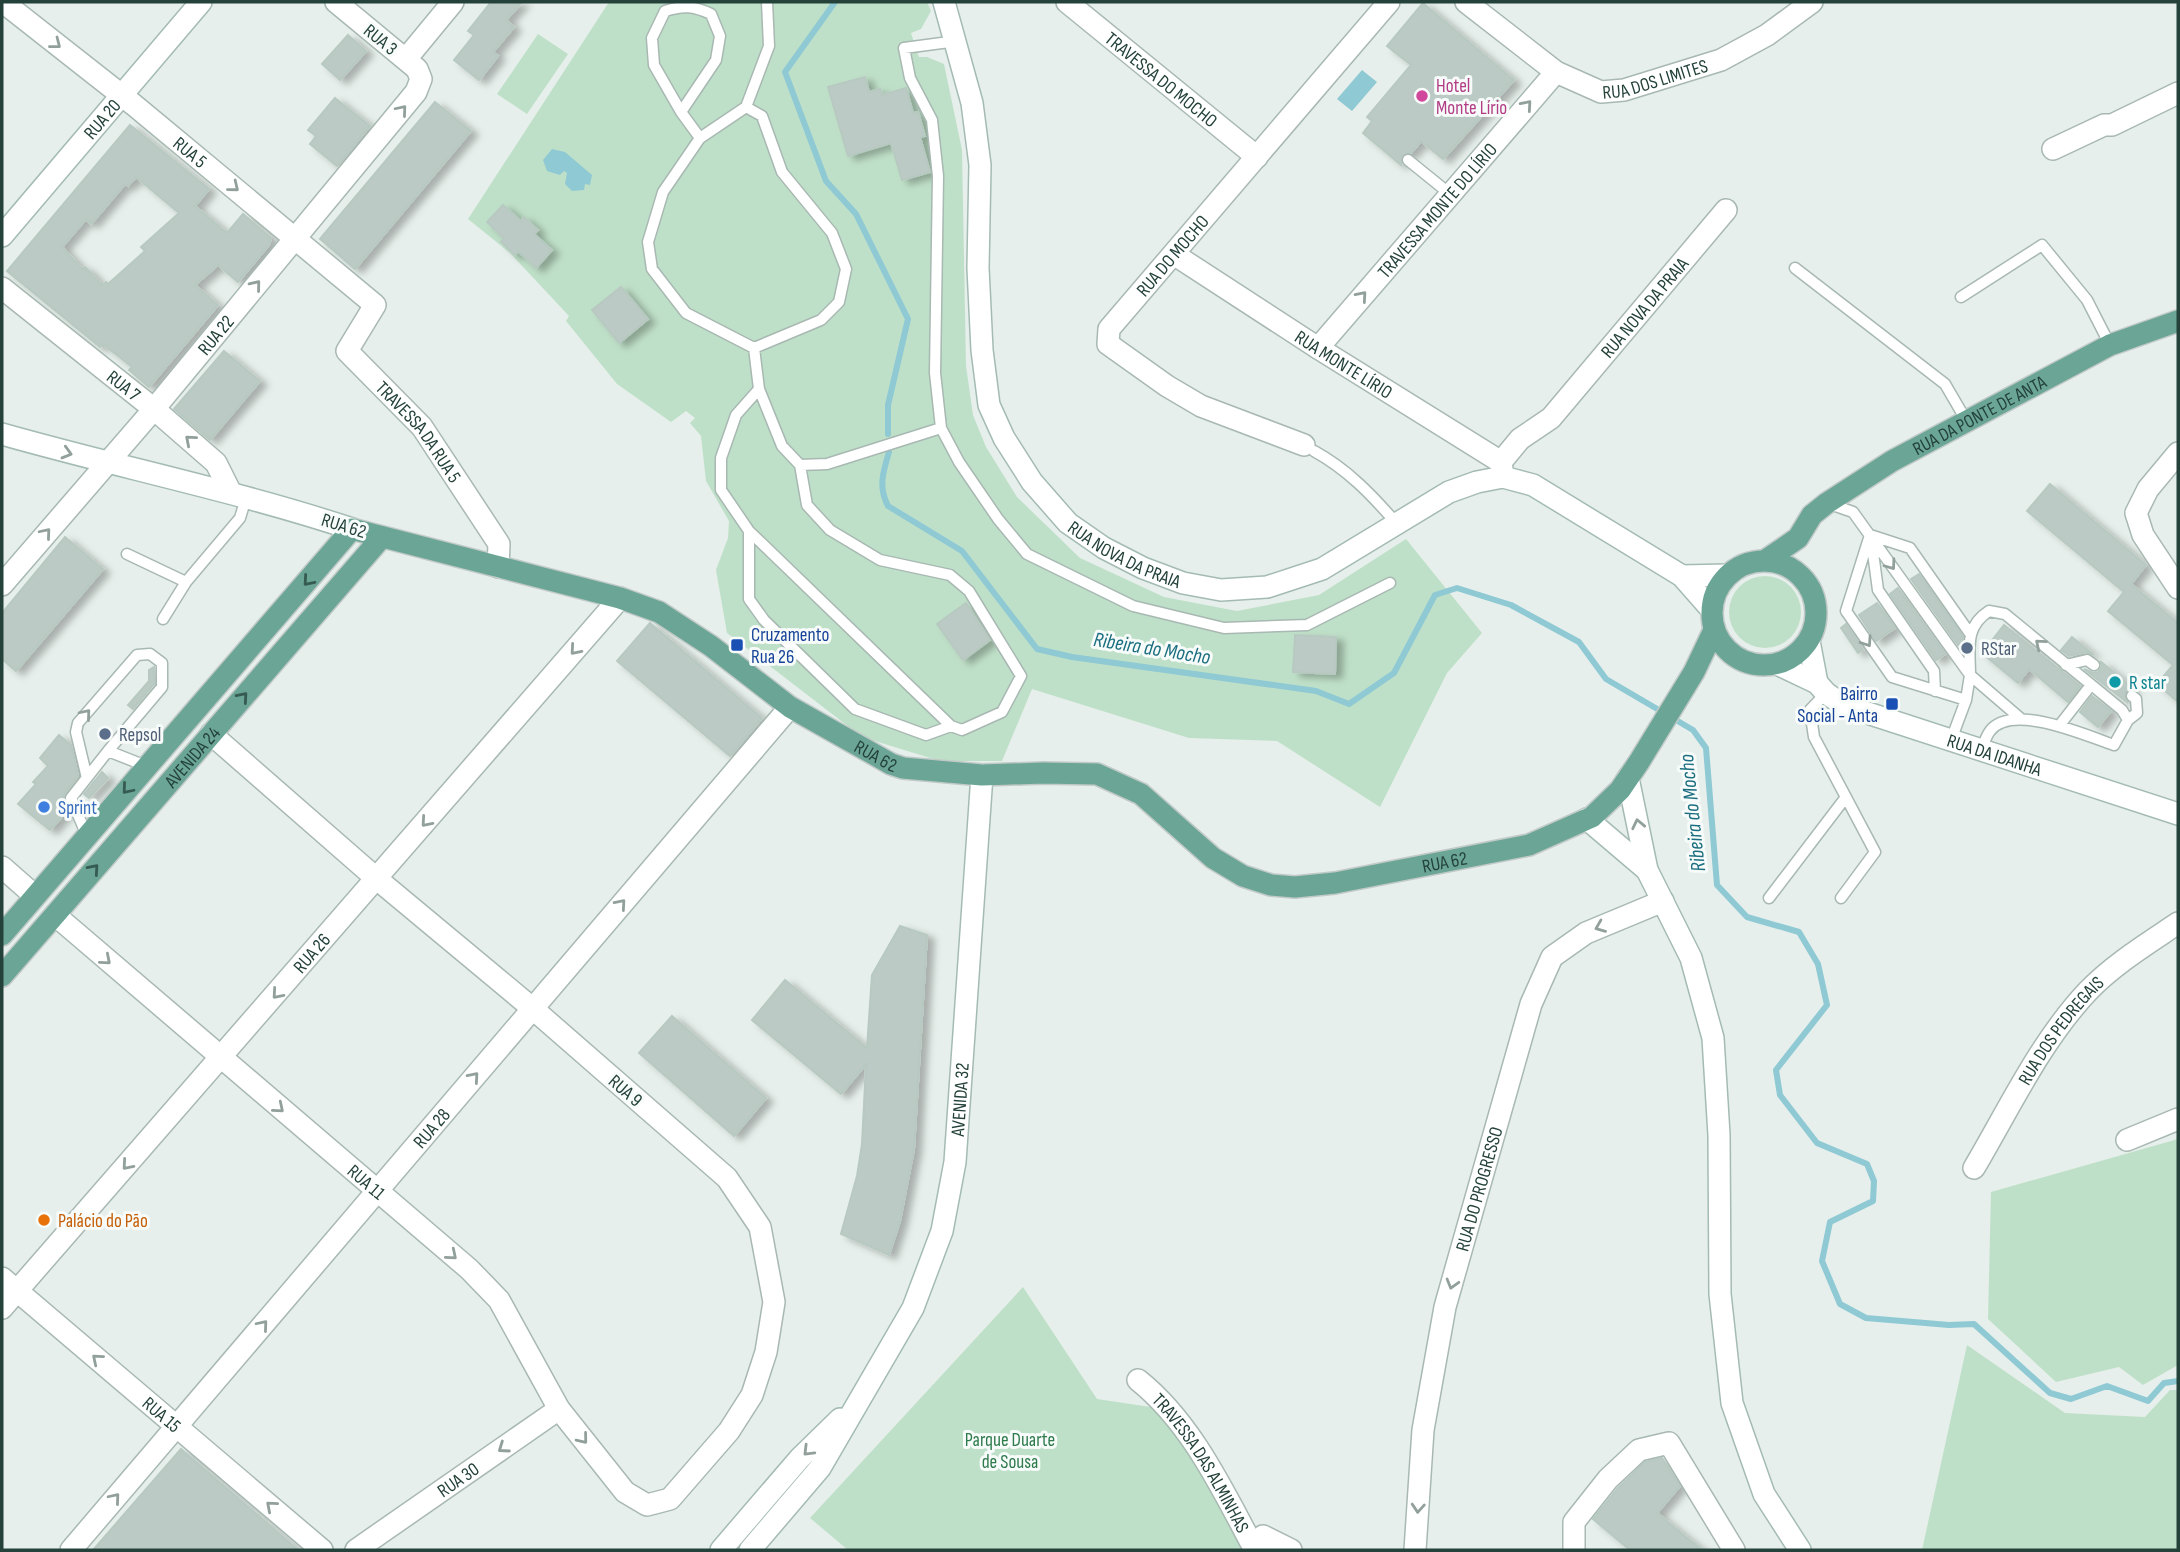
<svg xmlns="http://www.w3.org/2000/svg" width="2180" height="1552" font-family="'Sofia Sans Condensed',sans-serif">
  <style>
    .green { fill: #bfe0c8 }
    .water { fill: #8ec9d4 }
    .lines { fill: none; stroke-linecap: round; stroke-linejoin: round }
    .stream { stroke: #8ec9d4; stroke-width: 6 }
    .building { fill: #bbcac4; stroke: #b8c9c2; stroke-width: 2; fill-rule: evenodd; filter: url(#shadow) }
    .lane-casing { stroke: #a8b8b2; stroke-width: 13 }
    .street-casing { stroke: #a8b8b2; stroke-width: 24 }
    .secondary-casing { stroke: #a4bbb3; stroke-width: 24 }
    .primary-casing { stroke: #c2cac8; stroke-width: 24 }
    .lane { stroke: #fff; stroke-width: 10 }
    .street { stroke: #fff; stroke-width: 21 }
    .secondary { stroke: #fff; stroke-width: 21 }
    .primary { stroke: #6aa596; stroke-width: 21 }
    .oneway { stroke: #92a09c }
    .oneway2 { stroke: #365b51 }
    .hotel-dot { fill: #d1479c; stroke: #f7fbf9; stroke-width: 2.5 }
    .transit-dot { fill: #1a4fb4; stroke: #f7fbf9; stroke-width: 2.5 }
    .service-dot { fill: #5c6f8a; stroke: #f7fbf9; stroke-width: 2.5 }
    .culture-dot { fill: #0f9aa8; stroke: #f7fbf9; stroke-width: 2.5 }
    .shop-dot { fill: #3f7fe0; stroke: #f7fbf9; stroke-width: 2.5 }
    .food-dot { fill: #e8710a; stroke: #f7fbf9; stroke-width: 2.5 }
    .labels { text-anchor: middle; stroke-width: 6; stroke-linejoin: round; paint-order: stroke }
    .street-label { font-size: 19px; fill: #24423a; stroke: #f7fbf9 }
    .hotel-label { font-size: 19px; fill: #b23c85; stroke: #f7fbf9; text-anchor: start }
    .transit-label { font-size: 19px; fill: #164399; stroke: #f7fbf9; text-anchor: start }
    .service-label { font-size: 19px; fill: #4e5e75; stroke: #f7fbf9; text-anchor: start }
    .culture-label { font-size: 19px; fill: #0d838f; stroke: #f7fbf9; text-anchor: start }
    .shop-label { font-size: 19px; fill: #366cbe; stroke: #f7fbf9; text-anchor: start }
    .food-label { font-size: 19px; fill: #c56008; stroke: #f7fbf9; text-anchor: start }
    .park-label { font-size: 19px; fill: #2d7a4b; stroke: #f7fbf9 }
    .water-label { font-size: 21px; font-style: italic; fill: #1c6f80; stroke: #f7fbf9 }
  </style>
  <defs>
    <filter id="shadow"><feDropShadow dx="7" dy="4" stdDeviation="3.5" flood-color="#0004"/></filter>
  </defs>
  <rect width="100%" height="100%" fill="#e6efeb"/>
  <path class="green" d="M609 2H927L931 11 921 29 911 33 919 57H927L944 64 962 150 966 366 973 415 986 447 1017 497 1080 558 1164 597 1237 611 1319 595 1406 539 1482 633 1447 673 1380 807 1277 741 1189 738 1032 689 1002 761H940L862 737 727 633 716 570 728 538 729 521 706 481 701 436 690 423 695 418 686 411 671 422 617 384 566 321 569 316 510 253 468 219Z
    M538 34 568 54 527 114 497 94Z
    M1729 612a36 36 0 1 1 72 0a36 36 0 1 1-72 0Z
    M2178 1139V1365L2143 1385 2119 1367 2056 1382 1988 1319 1991 1192Z
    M1023 1287 1097 1399 1164 1409 1247 1550H848L810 1518Z
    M1967 1345 2065 1413 2145 1417 2170 1390H2178V1550H1922Z"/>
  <path class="water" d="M1362 70 1377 82 1352 111 1337 99Z
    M552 149 565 152 592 175 590 185 585 184 584 190 572 191 565 184 567 173 564 171 560 175 547 171 543 160Z"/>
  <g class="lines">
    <path class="stream" d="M835 2 785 72 826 181 856 214 908 319 888 405V434
      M889 452C883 472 878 487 888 506L962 551 1037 649 1072 657 1316 691 1349 704 1394 673 1435 595 1457 588 1511 605 1579 642 1606 679 1693 730 1706 748 1717 885 1747 917 1799 932 1818 964 1827 1005 1776 1070 1780 1095 1817 1143 1867 1164 1874 1181 1873 1201 1830 1222 1822 1261 1840 1304 1866 1318 1949 1325 1974 1324 2050 1393 2071 1399 2107 1386 2148 1401 2164 1383 2178 1381"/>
  </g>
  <path class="building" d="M491 2H522L506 20 514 27 493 52 498 56 479 80 454 60 474 35 468 31Z
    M1423 3 1514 80 1443 159 1421 141 1411 153 1402 155 1401 165 1363 133 1372 121 1367 117 1411 65 1387 46Z
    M348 35 366 51 340 80 322 64Z
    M865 77 869 92 880 89 882 95 906 88 913 113 918 112 925 136 920 137 930 172 902 180 891 143 848 156 828 87Z
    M335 98 370 126 337 166 310 144 316 136 308 130Z
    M435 102 471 131 355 269 320 239Z
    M130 125 209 189 195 206 227 233 243 214 271 238 269 245 238 282 218 265 195 285 218 305 149 387 129 370 132 367 103 344 100 347 7 271ZM136 177 179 213 141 247 145 251 108 284 106 282 102 285 85 267 82 269 62 247 86 219 91 224 125 184 128 186Z
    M503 205 521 221 524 217 538 230 534 234 552 250 536 268 518 251 515 255 501 242 504 238 487 222Z
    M621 287 648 319 619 343 592 310Z
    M224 351 260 381 210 440 174 409Z
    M2050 484 2146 565 2131 584 2178 623V702L2157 684 2173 665 2108 611 2124 592 2027 511Z
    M65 537 103 569 16 671 2 659V613Z
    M1919 574 1963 637 1962 642 1958 645 1911 579Z
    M1898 588 1945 654 1936 660 1890 594Z
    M966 603 990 640 963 660 937 624Z
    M1877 603 1895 628 1876 641 1859 615Z
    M650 623 762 718 730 756 617 661Z
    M1846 624 1863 650 1858 653 1841 628Z
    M2004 625 2080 686 2068 702 2029 669 2018 683 1982 653Z
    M1295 635 1336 637 1335 674 1293 672Z
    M2072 637 2094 655 2086 652 2069 656 2061 650Z
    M2100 661 2133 688 2125 692 2127 702 2084 669 2093 673 2098 672 2102 666Z
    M154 667V684L133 709 128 705 149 681V670Z
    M2092 696 2111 711 2098 727 2080 712Z
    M59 735 71 745 78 776 63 796 68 810 50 830 18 804 36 784 33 782 48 766 40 758Z
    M102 772 108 778 89 798 84 794Z
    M900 926 927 935 914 1149 900 1221 889 1255 841 1234 857 1176 862 1144 866 1064 841 1094 752 1020 785 980 867 1048 872 975Z
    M672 1016 766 1098 734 1136 639 1053Z
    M181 1449 298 1550H93Z
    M1662 1458 1680 1486 1657 1513 1702 1550H1630L1593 1519 1618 1488 1645 1462Z"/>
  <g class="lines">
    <g class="lane-casing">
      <path id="lane" d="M767 2 769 46 746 107 700 138 663 192 648 242 652 269 686 313 754 348 759 389 782 446 800 465 827 464 941 428
        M957 41 904 48 910 78 932 120 938 176 935 373 941 428 959 462 998 519 1027 554 1133 606 1224 628 1307 625 1390 583
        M746 107 762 116 782 172 832 233 846 269 839 302 821 320 754 348
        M681 112 654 65 652 38 665 11C683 5 694 6 711 14L720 36 716 60 681 112 700 138
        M1408 160 1450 194
        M1795 268 1945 384 1966 420
        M1961 297 2042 245 2087 300 2110 345
        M759 389 736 415 721 458V490L749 531 951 726
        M1314 451C1347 469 1372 495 1397 524
        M1827 503 1853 512 1970 675 1966 700 1951 740
        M749 531V599L764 620 855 709 926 735 951 726 962 730 1002 712 1021 676 969 591 950 575 880 560 830 530 807 505 800 465
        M1870 535 1846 611 1892 677 1966 700
        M1870 535 1910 548 1971 635
        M1871 538 1878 590 1934 671 1935 691
        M127 554 186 582
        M163 619 186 582 240 518 246 498
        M2066 665 2087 660 2094 665
        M1826 693 1810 710 1814 737 1875 852 1841 898
        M2020 718 1970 675C1970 649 1964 627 1989 611L2005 614 2122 710 2128 720
        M2059 726 2091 685
        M1981 750C1984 744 1986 736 1990 731 2012 702 2087 736 2114 745L2128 720 2137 713 2136 699 2132 696
        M87 778 76 732 78 723 137 655 150 654 162 663V687L108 751
        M87 836 71 798 108 751 146 766
        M1769 898 1846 797"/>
    </g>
    <g class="street-casing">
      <g id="street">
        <path id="s1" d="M3 2 134 105 375 305 347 351 422 427 499 544 498 567"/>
        <path id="s2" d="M1067 2 1257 157"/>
        <path id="s3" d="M1466 2 1556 72 1601 92 1624 90 1721 60 1767 35 1812 2"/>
        <path d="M406 59 453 2"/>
        <path d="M2053 149 2104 125H2112L2178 93"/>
        <path id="s4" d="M1175 255 1318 348 1501 462 1503 477"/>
        <path id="s5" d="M2 288 154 409 216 463 231 493"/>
        <path id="s6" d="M1318 348 1556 72"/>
        <path id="s7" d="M1304 445 1201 406 1167 386 1108 344 1109 329 1389 2"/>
        <path d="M2178 453 2148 489 2136 513 2143 535 2178 588"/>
        <path id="s8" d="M1501 462 1520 439 1551 418 1726 210"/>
        <path id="s9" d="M2 585 154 409 416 92 421 79 417 69 336 2"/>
        <path d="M2 867 35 896"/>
        <path id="s10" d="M55 915 469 1269 499 1300 559 1409 625 1492 647 1505 670 1499 729 1431 752 1395 766 1352 774 1302 760 1227 727 1178 532 1008 377 879 211 734"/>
        <path d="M2127 1140 2178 1119"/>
        <path id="s11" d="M1974 1168C2009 1109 2040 1042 2088 991 2114 964 2147 944 2178 923"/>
        <path id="s12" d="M2 1278 322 1550"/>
        <path id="s13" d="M2 1308 620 598"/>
        <path id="s14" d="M1138 1380C1192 1423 1223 1491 1255 1550"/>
        <path d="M1263 1536 1291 1550"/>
        <path id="s15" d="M71 1550 790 707"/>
        <path id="s16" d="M356 1550 559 1409"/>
        <path id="s17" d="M1415 1550 1423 1430 1445 1307 1531 1004 1552 957 1586 933 1663 901"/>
        <path d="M1574 1550V1522L1608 1479 1639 1450 1669 1443 1734 1550"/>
      </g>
    </g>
    <g class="secondary-casing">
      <g id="secondary">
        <path id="s18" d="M944 2 972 103 980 165 978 268 982 350 989 405 1004 438 1032 482 1068 523 1104 548 1143 568 1183 583 1221 590 1267 587 1322 569 1449 492 1477 482 1503 477 1533 485 1682 576 1711 609"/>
        <path id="s19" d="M2 236 201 2"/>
        <path d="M2 434C118 467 237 491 352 529"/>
        <path d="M1682 576 1727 575"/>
        <path d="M1809 641 1817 683"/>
        <path id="s20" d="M1777 664 1817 683 1826 693 1843 705 2178 814"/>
        <path d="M1628 778 1647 870 1691 958 1713 1038 1719 1135 1720 1294 1732 1403 1764 1494 1800 1550"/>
        <path d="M1587 819 1647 870"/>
        <path d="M721 1550 800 1458 840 1419"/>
        <path id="s21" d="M750 1550 820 1468 913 1308 942 1231 955 1162 982 775"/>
      </g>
    </g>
    <g class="primary-casing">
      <g id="primary">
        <path id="s22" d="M1766 560 1798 538 1812 515 1827 503 1892 461 2110 345 2178 321"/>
        <circle cx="1764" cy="613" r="52"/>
        <path id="s23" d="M2 935 352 529 620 598 659 612 711 646 790 707 891 764 903 768 982 775 1043 773 1097 774 1141 794 1213 858 1243 876 1271 885 1295 887 1335 883 1529 845 1592 817 1620 790 1639 762 1694 672 1714 630"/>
        <path id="s24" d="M2 976 382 537"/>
      </g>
    </g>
    <use href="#lane" class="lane"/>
    <use href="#street" class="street"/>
    <use href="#secondary" class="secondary"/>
    <use href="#primary" class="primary"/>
  </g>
  <defs><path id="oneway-chevron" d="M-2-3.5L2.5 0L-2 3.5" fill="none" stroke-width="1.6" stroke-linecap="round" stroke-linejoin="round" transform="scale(1.75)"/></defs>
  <g class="oneway">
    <use href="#oneway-chevron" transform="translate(56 44) rotate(38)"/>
    <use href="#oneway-chevron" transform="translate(1527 105) rotate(-49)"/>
    <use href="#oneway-chevron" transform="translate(402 110) rotate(-50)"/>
    <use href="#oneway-chevron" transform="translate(234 187) rotate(39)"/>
    <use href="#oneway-chevron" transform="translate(256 285) rotate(-51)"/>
    <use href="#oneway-chevron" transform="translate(1362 296) rotate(-49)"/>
    <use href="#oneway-chevron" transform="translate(190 440) rotate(-139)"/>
    <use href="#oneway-chevron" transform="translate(67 453) rotate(16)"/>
    <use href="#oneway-chevron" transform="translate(46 533) rotate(-50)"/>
    <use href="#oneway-chevron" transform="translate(1891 565) rotate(54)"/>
    <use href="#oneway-chevron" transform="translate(1867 642) rotate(56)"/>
    <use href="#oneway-chevron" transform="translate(2040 644) rotate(-140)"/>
    <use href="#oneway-chevron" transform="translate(575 650) rotate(131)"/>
    <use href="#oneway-chevron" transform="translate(86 714) rotate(-50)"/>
    <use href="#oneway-chevron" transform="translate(426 822) rotate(131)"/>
    <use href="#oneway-chevron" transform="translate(1638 824) rotate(-102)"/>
    <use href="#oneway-chevron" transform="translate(621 904) rotate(-49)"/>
    <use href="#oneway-chevron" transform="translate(1600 927) rotate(158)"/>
    <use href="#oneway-chevron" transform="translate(106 960) rotate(41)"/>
    <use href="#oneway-chevron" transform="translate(277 994) rotate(131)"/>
    <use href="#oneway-chevron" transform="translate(474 1077) rotate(-49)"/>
    <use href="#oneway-chevron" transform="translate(279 1108) rotate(40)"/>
    <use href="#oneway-chevron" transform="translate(127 1165) rotate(131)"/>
    <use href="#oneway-chevron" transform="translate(452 1255) rotate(40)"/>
    <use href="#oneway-chevron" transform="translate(1452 1284) rotate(106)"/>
    <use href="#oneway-chevron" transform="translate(263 1325) rotate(-50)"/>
    <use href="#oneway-chevron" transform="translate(97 1359) rotate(-140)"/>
    <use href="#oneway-chevron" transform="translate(583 1439) rotate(51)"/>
    <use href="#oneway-chevron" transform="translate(503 1448) rotate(145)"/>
    <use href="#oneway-chevron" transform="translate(808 1451) rotate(135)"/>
    <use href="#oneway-chevron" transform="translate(115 1498) rotate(-50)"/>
    <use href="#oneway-chevron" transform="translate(271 1506) rotate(-139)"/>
    <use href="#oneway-chevron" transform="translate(1418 1508) rotate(94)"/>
  </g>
  <g class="oneway2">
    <use href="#oneway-chevron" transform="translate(308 581) rotate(131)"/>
    <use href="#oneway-chevron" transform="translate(243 697) rotate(-49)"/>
    <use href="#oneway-chevron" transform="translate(127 789) rotate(130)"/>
    <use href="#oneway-chevron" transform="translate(94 869) rotate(-49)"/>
  </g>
  <circle class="hotel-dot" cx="1422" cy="96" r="7"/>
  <g class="transit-dot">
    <rect x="730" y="638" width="14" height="14" rx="3.5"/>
    <rect x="1885" y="697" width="14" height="14" rx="3.5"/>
  </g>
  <g class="service-dot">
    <circle cx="1967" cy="648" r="7"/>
    <circle cx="105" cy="734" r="7"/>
  </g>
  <circle class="culture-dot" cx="2115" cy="682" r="7"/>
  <circle class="shop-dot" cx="44" cy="807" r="7"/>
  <circle class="food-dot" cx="44" cy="1220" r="7"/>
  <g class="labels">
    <g class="street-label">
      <text transform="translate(381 39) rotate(39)" y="7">RUA 3</text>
      <text dy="7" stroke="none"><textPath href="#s3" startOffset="219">RUA DOS LIMITES</textPath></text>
      <text dy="7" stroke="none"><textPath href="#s2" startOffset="122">TRAVESSA DO MOCHO</textPath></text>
      <text dy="7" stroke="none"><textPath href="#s19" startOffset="154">RUA 20</textPath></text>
      <text dy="7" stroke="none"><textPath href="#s1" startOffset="240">RUA 5</textPath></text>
      <text dy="7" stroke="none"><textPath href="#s6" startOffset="182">TRAVESSA MONTE DO LÍRIO</textPath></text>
      <text dy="7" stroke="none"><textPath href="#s7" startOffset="334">RUA DO MOCHO</textPath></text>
      <text dy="7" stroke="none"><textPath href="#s8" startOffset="212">RUA NOVA DA PRAIA</textPath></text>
      <text dy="7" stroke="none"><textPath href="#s9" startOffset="329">RUA 22</textPath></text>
      <text dy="7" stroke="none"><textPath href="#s4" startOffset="201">RUA MONTE LÍRIO</textPath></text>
      <text dy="7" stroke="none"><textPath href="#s5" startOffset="156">RUA 7</textPath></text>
      <text dy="7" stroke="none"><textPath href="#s22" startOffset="261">RUA DA PONTE DE ANTA</textPath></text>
      <text dy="7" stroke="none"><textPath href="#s1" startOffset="642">TRAVESSA DA RUA 5</textPath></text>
      <text transform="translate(344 525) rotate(17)" y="7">RUA 62</text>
      <text dy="7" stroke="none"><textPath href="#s18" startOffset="616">RUA NOVA DA PRAIA</textPath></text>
      <text dy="7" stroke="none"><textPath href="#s20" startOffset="238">RUA DA IDANHA</textPath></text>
      <text dy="7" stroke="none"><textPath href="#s23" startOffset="1115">RUA 62</textPath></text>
      <text dy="7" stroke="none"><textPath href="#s24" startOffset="290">AVENIDA 24</textPath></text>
      <text dy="7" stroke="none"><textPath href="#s23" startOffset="1724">RUA 62</textPath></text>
      <text dy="7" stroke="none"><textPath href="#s13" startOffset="471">RUA 26</textPath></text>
      <text dy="7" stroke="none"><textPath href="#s11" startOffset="163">RUA DOS PEDREGAIS</textPath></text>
      <text transform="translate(626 1090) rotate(41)" y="7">RUA 9</text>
      <text dy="7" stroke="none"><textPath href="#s21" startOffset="508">AVENIDA 32</textPath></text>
      <text dy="7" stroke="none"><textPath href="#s15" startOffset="555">RUA 28</textPath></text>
      <text dy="7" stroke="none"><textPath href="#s10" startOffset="410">RUA 11</textPath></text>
      <text dy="7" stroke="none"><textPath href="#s17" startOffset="368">RUA DO PROGRESSO</textPath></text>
      <text dy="7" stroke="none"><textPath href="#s12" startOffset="210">RUA 15</textPath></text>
      <text dy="7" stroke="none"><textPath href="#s14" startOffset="105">TRAVESSA DAS ALMINHAS</textPath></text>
      <text dy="7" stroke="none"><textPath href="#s16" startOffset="124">RUA 30</textPath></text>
    </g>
    <g class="hotel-label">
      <text x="1436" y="92">Hotel<tspan x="1436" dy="22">Monte Lírio</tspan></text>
    </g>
    <g class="transit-label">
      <text x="751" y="641">Cruzamento<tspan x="751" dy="22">Rua 26</tspan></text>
      <text x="1878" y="700" text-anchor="end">Bairro<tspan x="1878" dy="22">Social - Anta</tspan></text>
    </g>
    <g class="service-label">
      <text x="1981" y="655">RStar</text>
      <text x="119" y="741">Repsol</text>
    </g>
    <g class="culture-label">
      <text x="2129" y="689">R star</text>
    </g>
    <g class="shop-label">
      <text x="58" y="814">Sprint</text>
    </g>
    <g class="food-label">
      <text x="58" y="1227">Palácio do Pão</text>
    </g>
    <g class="park-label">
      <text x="1010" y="1446">Parque Duarte<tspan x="1010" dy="22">de Sousa</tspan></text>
    </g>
    <g class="water-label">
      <text transform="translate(1152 648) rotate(9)" y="7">Ribeira do Mocho</text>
      <text transform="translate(1692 813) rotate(-96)" y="7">Ribeira do Mocho</text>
    </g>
  </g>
  <rect width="2180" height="1552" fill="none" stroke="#24423a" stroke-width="7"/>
</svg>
